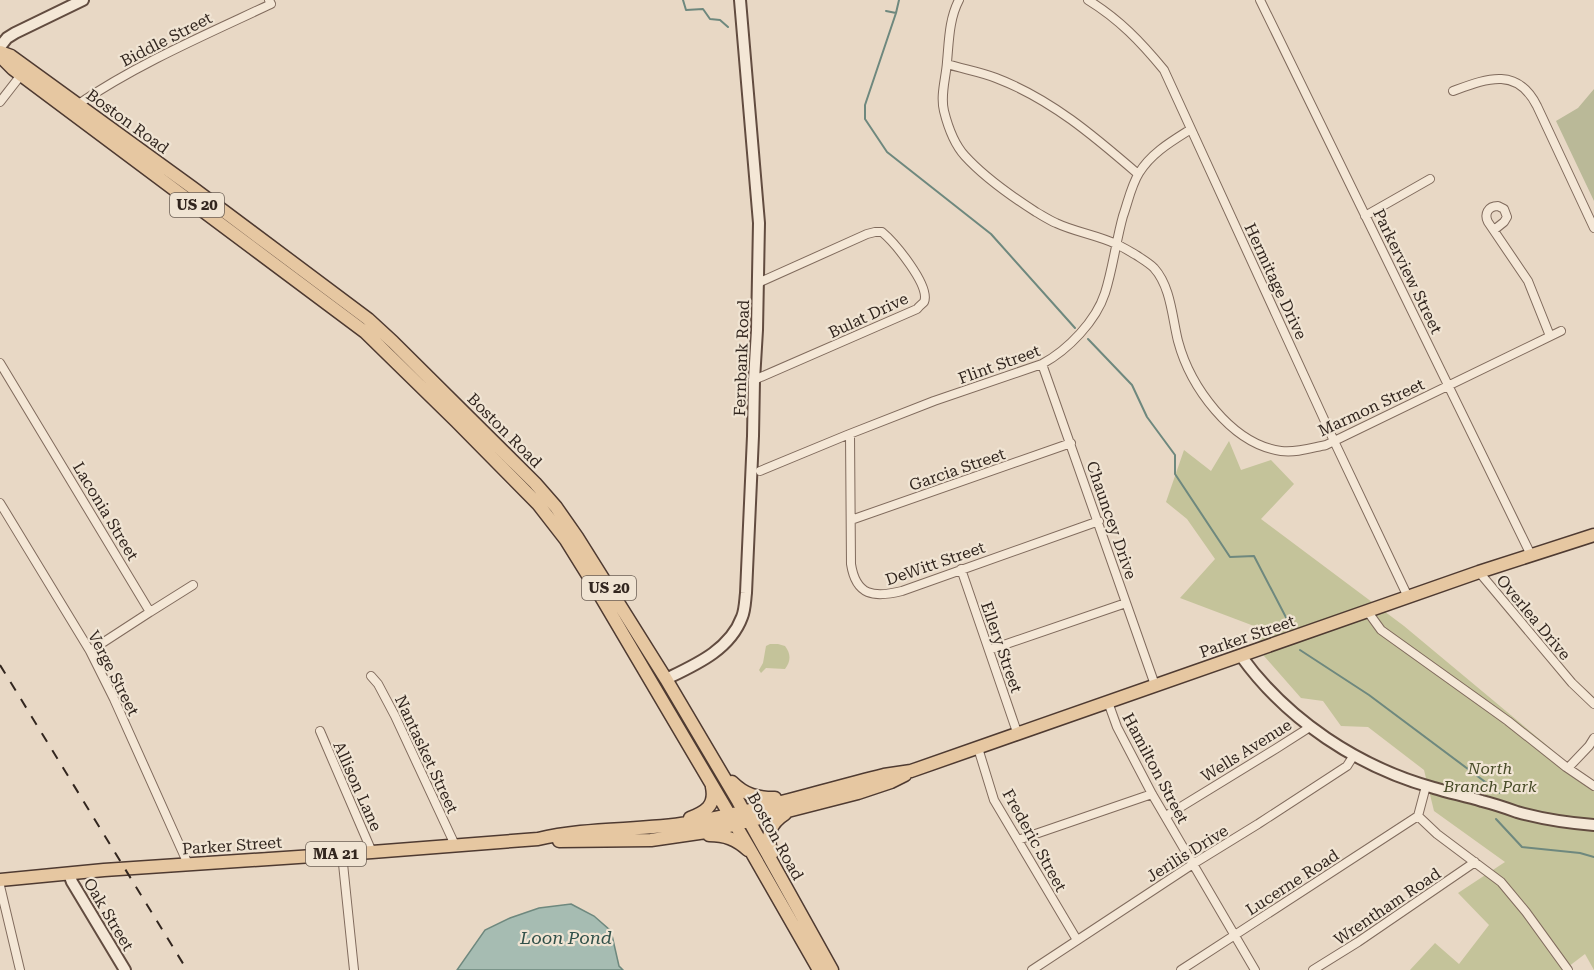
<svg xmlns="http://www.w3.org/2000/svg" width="1594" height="970" font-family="'Roboto Serif',serif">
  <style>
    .green { fill: #c4c39a }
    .cemetery { fill: #bab998 }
    .water { fill: #a6bcb2; stroke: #6e887e; stroke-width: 1.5 }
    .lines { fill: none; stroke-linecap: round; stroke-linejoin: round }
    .stream { stroke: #6e887e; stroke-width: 2 }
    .street-casing { stroke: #806b5d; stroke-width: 10 }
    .secondary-casing { stroke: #624c40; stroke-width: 14 }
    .primary-casing { stroke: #4e3a31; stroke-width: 15 }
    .street { stroke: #f4e7d6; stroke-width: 8 }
    .secondary { stroke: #f4e7d6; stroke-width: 10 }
    .primary { stroke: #e6c7a1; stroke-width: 12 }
    .rail { stroke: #32261f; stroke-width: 2; stroke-dasharray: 10 10; stroke-linecap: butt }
    .labels { text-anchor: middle; stroke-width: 4.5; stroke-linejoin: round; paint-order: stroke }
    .shield { fill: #f0e4d3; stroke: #6b5f55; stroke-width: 1.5 }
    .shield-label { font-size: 15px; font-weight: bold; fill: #32261f }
    .street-label { font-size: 16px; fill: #32261f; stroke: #f0e4d3 }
    .park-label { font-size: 16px; font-style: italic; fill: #484c28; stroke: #f0e4d3 }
    .water-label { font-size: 18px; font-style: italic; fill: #305049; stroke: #f0e4d3 }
  </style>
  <rect width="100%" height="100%" fill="#e8d8c5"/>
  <path class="green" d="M1229 441 1241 470 1271 460 1294 484 1261 519 1404 626 1549 747 1594 787V970L1585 954 1564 970H1410L1435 943 1459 964 1489 925 1458 893 1505 862 1434 811 1424 770 1368 727 1341 726 1323 701 1301 698 1264 656 1254 626 1180 598 1215 559 1187 519 1166 502 1184 450 1211 471Z
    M770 644H778L785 646C791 654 791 661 785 669L766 668 761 673 759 670 763 663 766 646Z"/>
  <path class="cemetery" d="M1594 89V201L1556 121 1578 108Z"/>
  <path class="water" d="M571 904 594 916 611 931 619 966 623 970H457L485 930 510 918 539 908Z"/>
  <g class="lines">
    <path class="stream" d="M683 0 686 10 703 9 710 19 720 20 728 27
      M899 0 896 13 865 105V119L887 152 991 234 1075 328
      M886 11 896 13
      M1088 339 1132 385 1147 417 1175 455V474L1230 557 1254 556 1291 627
      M1300 650 1369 695 1500 793
      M1496 819 1522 847 1580 853 1594 857"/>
    <g class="street-casing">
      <path id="street" d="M959 0C949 19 949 41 947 62 946 78 940 95 944 111 948 127 954 144 965 156 985 178 1011 196 1036 212 1043 216 1049 220 1056 223 1075 232 1097 235 1116 244 1123 247 1129 251 1136 255 1142 259 1149 263 1154 268 1171 287 1172 317 1178 341 1190 386 1231 444 1281 451 1296 453 1311 448 1326 445L1561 331
        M1088 0C1119 19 1141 42 1164 70L1334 441 1408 597
        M1260 0 1531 555
        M947 64C963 69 981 72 996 78 1051 99 1094 136 1138 174
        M1453 91C1486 79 1517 66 1537 106L1594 228
        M0 102 21 75
        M77 105C137 64 205 35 271 4L269 0
        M1365 216 1430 179
        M1494 230 1504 222 1507 217 1504 209 1498 206C1488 206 1484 214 1488 222L1528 281 1550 336
        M0 363 150 612 90 651
        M1042 364 1155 685
        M754 380 917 309C919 306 922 304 924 302 931 286 894 242 882 232H875L867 234 758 283
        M850 434 851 564C856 596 874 598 902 591L1099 521
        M760 471 847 435 934 401 1042 364C1068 350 1096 321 1105 293 1113 268 1116 241 1123 216 1128 202 1131 186 1139 173 1151 153 1172 141 1191 129
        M0 503 90 651 114 699 188 864
        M851 520 1071 443
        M961 569 1018 735
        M1479 572 1572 683 1594 704
        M150 612 193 585
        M1368 612 1381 630 1508 721 1566 767 1594 786
        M989 650 1126 603
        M371 676 378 684 395 716 455 845
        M1108 702 1117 727 1152 794 1255 970
        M320 731 372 852
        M978 748 994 800 1077 940
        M1568 768 1589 746 1594 738
        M1426 786 1418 816 1437 834 1501 882 1526 912 1568 970
        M1166 816 1277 748 1310 727
        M1018 840 1152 794
        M342 854 354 970
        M0 886 20 970
        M1032 970 1193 864 1258 824 1347 766 1354 755
        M1181 970 1418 816
        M1313 970 1358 942 1475 862"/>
    </g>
    <g class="secondary-casing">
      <path id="secondary" d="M0 47 7 38 15 33 83 0
        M1241 656C1287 720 1358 767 1434 788 1450 793 1466 796 1482 801 1494 804 1506 808 1517 812 1542 819 1569 823 1594 825
        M666 679C695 665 730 650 742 617 745 610 745 601 746 593L753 436 754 380 757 330 759 223 740 0
        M69 874 72 882 125 970"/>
    </g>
    <g class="primary-casing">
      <path id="primary" d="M0 52 11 56 193 188 368 319 393 342 535 483 556 507 577 537 666 679 738 801 832 970
        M0 56 13 69 365 332 456 421 538 504 566 540 594 585 748 846 819 970
        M732 782C745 795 757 798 775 798
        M690 818C705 812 716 806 712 787
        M709 835C725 835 736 839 748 850
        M559 841 651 840 706 832 858 793 891 782 905 775
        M772 853C766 837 769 824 785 814
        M0 880 104 870 372 852 538 839C587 827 639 831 688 823 754 812 819 791 884 775L911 771 1479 572 1594 535"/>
    </g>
    <use href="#street" class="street"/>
    <use href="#secondary" class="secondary"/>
    <use href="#primary" class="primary"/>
    <path class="rail" d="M0 665 187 970"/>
  </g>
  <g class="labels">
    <g class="shield">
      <rect x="170" y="193" width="54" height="24" rx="4.5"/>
      <rect x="582" y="576" width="54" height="24" rx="4.5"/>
      <rect x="306" y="842" width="60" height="24" rx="4.5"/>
    </g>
    <g class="shield-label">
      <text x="197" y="210">US 20</text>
      <text x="609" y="593">US 20</text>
      <text x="336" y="859">MA 21</text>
    </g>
    <g class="street-label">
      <text transform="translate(166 39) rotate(-27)" y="6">Biddle Street</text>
      <text transform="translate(128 121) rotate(36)" y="6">Boston Road</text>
      <text transform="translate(1408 271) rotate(64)" y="6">Parkerview Street</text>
      <text transform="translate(1276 281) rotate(65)" y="6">Hermitage Drive</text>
      <text transform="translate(868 315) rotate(-25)" y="6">Bulat Drive</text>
      <text transform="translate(741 358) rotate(-88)" y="6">Fernbank Road</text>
      <text transform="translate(999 364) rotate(-20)" y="6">Flint Street</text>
      <text transform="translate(1371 407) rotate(-25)" y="6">Marmon Street</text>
      <text transform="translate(505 430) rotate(45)" y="6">Boston Road</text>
      <text transform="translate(957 469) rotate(-19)" y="6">Garcia Street</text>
      <text transform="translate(106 511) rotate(59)" y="6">Laconia Street</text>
      <text transform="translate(1112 520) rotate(71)" y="6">Chauncey Drive</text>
      <text transform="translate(935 563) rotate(-19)" y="6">DeWitt Street</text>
      <text transform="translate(1534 617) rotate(50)" y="6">Overlea Drive</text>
      <text transform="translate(1247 636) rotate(-19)" y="6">Parker Street</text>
      <text transform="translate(1002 647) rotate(71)" y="6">Ellery Street</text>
      <text transform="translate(114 673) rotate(63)" y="6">Verge Street</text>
      <text transform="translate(1246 750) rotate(-32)" y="6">Wells Avenue</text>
      <text transform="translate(427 754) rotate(65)" y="6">Nantasket Street</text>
      <text transform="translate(1156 768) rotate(62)" y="6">Hamilton Street</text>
      <text transform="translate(358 786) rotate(66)" y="6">Allison Lane</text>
      <text transform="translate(776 836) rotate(61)" y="6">Boston Road</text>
      <text transform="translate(1035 840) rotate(61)" y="6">Frederic Street</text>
      <text transform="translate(232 845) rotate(-4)" y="6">Parker Street</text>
      <text transform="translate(1187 853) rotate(-32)" y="6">Jerilis Drive</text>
      <text transform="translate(1292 882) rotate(-33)" y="6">Lucerne Road</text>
      <text transform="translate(1387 906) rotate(-34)" y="6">Wrentham Road</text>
      <text transform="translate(109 914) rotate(59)" y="6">Oak Street</text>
    </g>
    <g class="park-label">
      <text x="1490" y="774">North<tspan x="1490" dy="18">Branch Park</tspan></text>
    </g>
    <g class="water-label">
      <text x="566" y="944">Loon Pond</text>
    </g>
  </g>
</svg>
